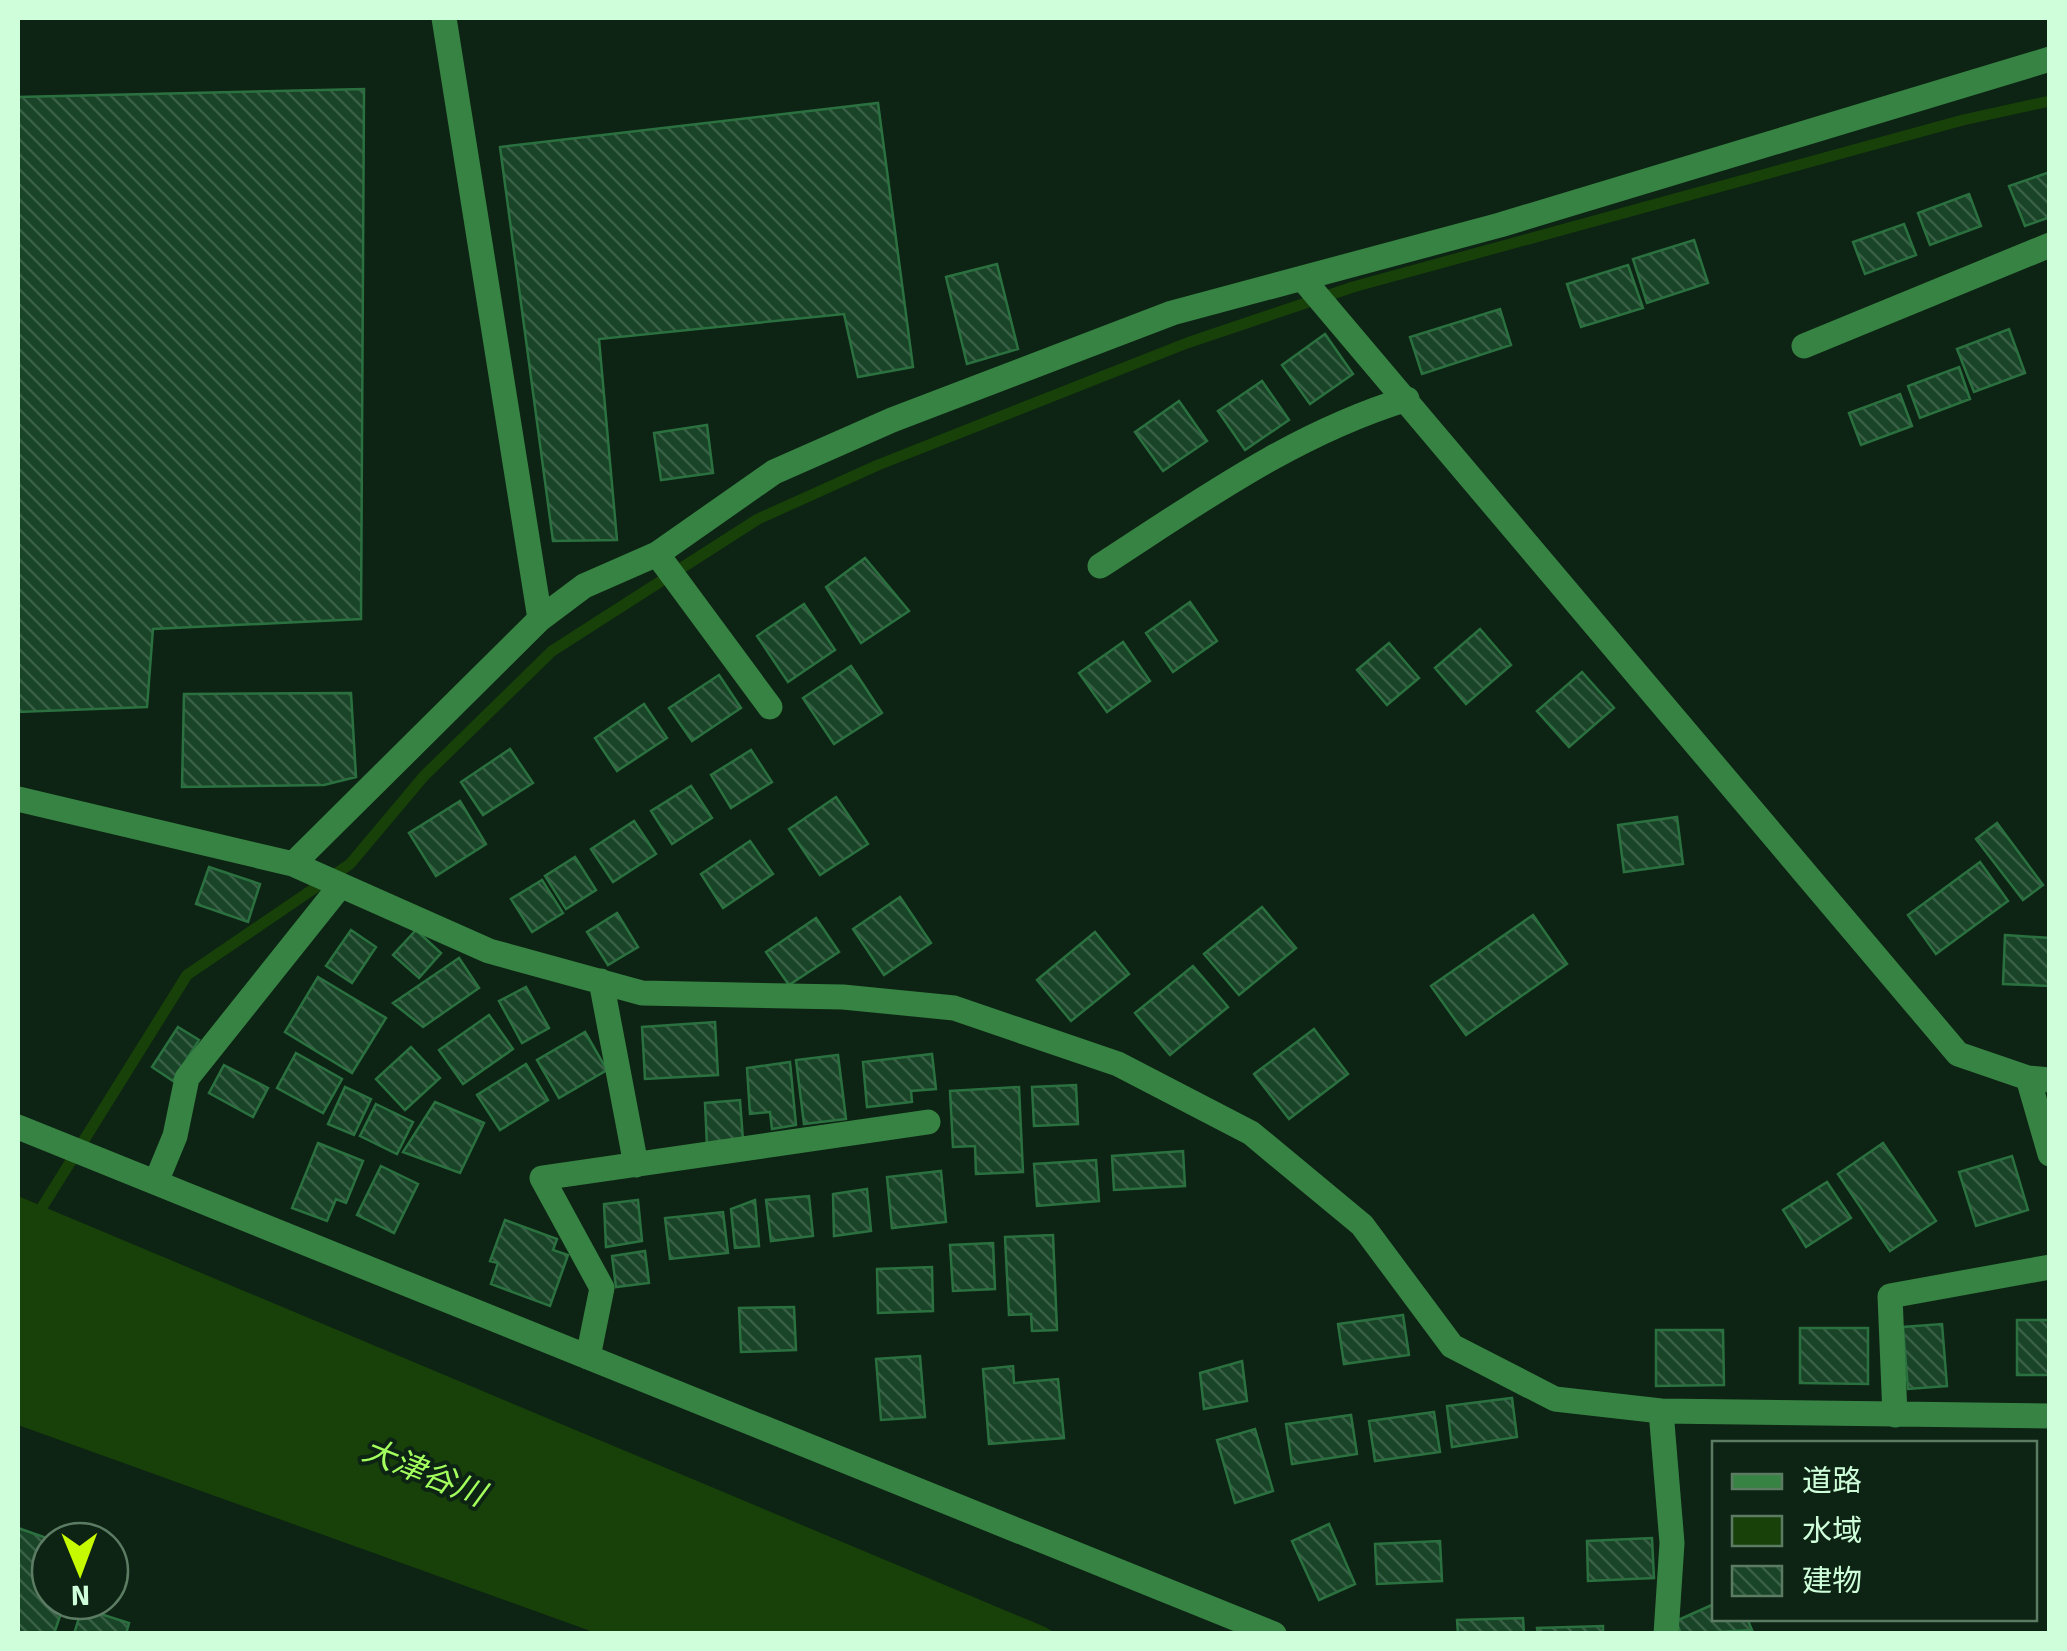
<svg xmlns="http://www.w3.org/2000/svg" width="2067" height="1651" font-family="Signika,'Noto Sans JP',sans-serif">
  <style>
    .water { fill: #174109 }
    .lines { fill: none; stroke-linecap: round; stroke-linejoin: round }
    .stream { stroke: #174109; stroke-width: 11 }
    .building { fill: url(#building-back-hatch); stroke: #2b7140; stroke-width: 2.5 }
    .minor { stroke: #378343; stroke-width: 25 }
    .labels { text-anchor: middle; stroke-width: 8; stroke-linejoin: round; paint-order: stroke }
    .water-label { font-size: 32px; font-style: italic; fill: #a3ff5d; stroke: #0d2313 }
  </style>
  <defs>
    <pattern id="building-back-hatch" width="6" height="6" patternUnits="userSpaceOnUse" patternTransform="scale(2.5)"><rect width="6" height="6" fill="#194427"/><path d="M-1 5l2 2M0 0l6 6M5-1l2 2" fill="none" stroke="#396046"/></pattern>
  </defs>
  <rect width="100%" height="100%" fill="#0d2313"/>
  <path class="water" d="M18 1196 1045 1627 1055 1633H596L18 1425Z"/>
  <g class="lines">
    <path class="stream" d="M18 1228 36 1217 187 975 350 864 424 776 552 651 758 519 878 465 1187 343 1353 287 1963 120 2050 101"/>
  </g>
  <path class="building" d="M364 89 361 619 153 629 147 707 18 712V97Z
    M878 103 913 367 858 377 844 314 599 339 617 540 553 541 500 147Z
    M2050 172V217L2025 226 2009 186Z
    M1969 194 1981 226 1930 245 1918 213Z
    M1904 224 1916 255 1865 274 1853 242Z
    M1694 240 1708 283 1647 303 1633 259Z
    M997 264 1018 349 967 364 946 277Z
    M1628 265 1643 308 1581 327 1567 284Z
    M1500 309 1511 345 1422 374 1410 337Z
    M2009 329 2025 373 1974 392 1957 349Z
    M1325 334 1353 374 1310 404 1282 365Z
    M1959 367 1970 399 1920 418 1908 386Z
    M1262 381 1289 420 1245 450 1218 411Z
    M1900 394 1912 426 1861 445 1849 413Z
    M1179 401 1207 441 1163 471 1135 432Z
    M707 425 713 473 661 480 654 433Z
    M865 558 909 611 861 643 826 587Z
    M1190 602 1217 641 1173 672 1146 633Z
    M804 604 835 650 788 682 757 636Z
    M1480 629 1511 665 1466 704 1435 668Z
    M1123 642 1150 681 1107 712 1079 673Z
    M1389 643 1419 678 1387 705 1357 670Z
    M851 666 882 713 834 744 803 698Z
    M1582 672 1614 708 1569 747 1537 711Z
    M719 675 741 708 692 741 669 708Z
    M351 693 356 777 324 785 182 787 184 694Z
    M644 704 667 738 617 771 595 738Z
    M510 749 533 783 483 815 461 782Z
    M751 750 772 782 731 808 711 775Z
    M691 786 712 818 672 844 651 811Z
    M836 797 868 844 820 875 789 829Z
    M460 801 486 844 436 876 409 833Z
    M1677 817 1683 864 1624 872 1618 825Z
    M634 821 656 854 613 882 591 849Z
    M1997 823 2043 885 2023 900 1976 839Z
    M750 841 773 874 723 908 701 874Z
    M575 857 596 890 566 909 545 876Z
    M1980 862 2008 901 1936 954 1908 915Z
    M209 867 260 884 248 922 196 904Z
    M542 880 563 913 532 932 511 899Z
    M900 897 931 943 884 975 853 929Z
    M1262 907 1296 948 1239 995 1204 954Z
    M617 913 638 947 608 965 587 932Z
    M1533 915 1567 964 1466 1035 1431 986Z
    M816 918 839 952 789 985 766 952Z
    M351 930 376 947 352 983 326 966Z
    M416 930 441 953 419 978 393 955Z
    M1095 932 1129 974 1071 1021 1037 980Z
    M2005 935 2050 938V986L2003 984Z
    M459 958 479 988 423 1027 393 1003Z
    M1193 966 1228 1007 1170 1055 1135 1013Z
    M318 977 386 1018 352 1073 285 1032Z
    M526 987 549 1028 522 1043 499 1001Z
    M489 1015 513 1049 463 1084 439 1050Z
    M715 1022 718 1075 645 1079 642 1027Z
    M178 1027 199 1040 173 1081 152 1067Z
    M1314 1029 1348 1074 1289 1119 1254 1074Z
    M585 1032 607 1070 559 1098 537 1060Z
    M411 1047 440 1078 405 1110 376 1079Z
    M296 1053 342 1079 323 1113 277 1088Z
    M932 1054 936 1089 911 1091 912 1102 867 1107 863 1062Z
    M838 1055 846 1119 804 1124 796 1060Z
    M790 1062 796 1125 772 1129 770 1112 750 1114 747 1068Z
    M526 1064 548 1100 500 1130 477 1095Z
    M224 1065 268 1088 253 1117 209 1093Z
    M1076 1085 1078 1124 1034 1126 1032 1087Z
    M345 1087 371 1099 354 1135 328 1124Z
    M1019 1087 1023 1172 976 1174 975 1146 953 1147 950 1091Z
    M740 1100 743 1140 707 1146 705 1103Z
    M435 1102 484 1123 460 1173 403 1152Z
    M376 1104 413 1122 397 1154 360 1136Z
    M318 1143 363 1161 346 1203 336 1199 327 1221 292 1208Z
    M1883 1143 1936 1221 1890 1251 1838 1174Z
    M1183 1151 1185 1186 1114 1190 1112 1156Z
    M2012 1156 2028 1210 1976 1226 1959 1172Z
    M1096 1160 1099 1201 1037 1206 1034 1164Z
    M381 1166 418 1184 394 1233 357 1215Z
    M941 1171 946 1222 892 1228 887 1177Z
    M1827 1182 1851 1218 1806 1247 1783 1210Z
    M867 1189 871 1231 834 1236 833 1194Z
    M809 1196 813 1236 771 1241 766 1200Z
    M638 1200 642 1241 606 1247 604 1204Z
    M755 1200 759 1246 735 1248 731 1209Z
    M723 1212 728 1253 670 1259 665 1218Z
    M505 1220 557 1239 553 1250 568 1255 550 1306 491 1284 498 1263 490 1261Z
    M1053 1235 1057 1330 1032 1331 1031 1314 1009 1315 1005 1237Z
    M993 1243 995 1289 953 1291 950 1245Z
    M645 1251 649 1283 616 1287 612 1256Z
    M932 1267 933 1311 878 1313 877 1269Z
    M794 1307 796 1350 741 1352 739 1308Z
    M1403 1315 1409 1355 1344 1364 1338 1324Z
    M2017 1320H2050V1375H2017Z
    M1942 1324 1947 1386 1908 1389 1903 1327Z
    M1800 1328H1868V1384L1800 1383Z
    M1656 1330H1723L1724 1385 1656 1386Z
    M920 1356 925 1417 881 1420 876 1359Z
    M1242 1361 1247 1401 1204 1409 1200 1373Z
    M1013 1366 1014 1383 1058 1379 1064 1438 989 1444 983 1369Z
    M1512 1398 1517 1437 1452 1447 1447 1406Z
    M1434 1412 1440 1452 1375 1461 1369 1421Z
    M1351 1415 1357 1454 1292 1464 1286 1424Z
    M1255 1429 1273 1491 1235 1503 1217 1440Z
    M1329 1524 1355 1584 1319 1600 1292 1541Z
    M18 1528 55 1541H50V1601H65L54 1634H18Z
    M1652 1538 1654 1578 1588 1581 1587 1541Z
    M1440 1541 1442 1581 1377 1584 1375 1544Z
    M1714 1604V1618H1747L1752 1630 1681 1634 1676 1621Z
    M82 1608 129 1623 126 1634H74Z
    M1523 1618 1524 1634H1458L1457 1620Z
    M1603 1626V1634H1538L1537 1628Z"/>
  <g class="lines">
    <path class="minor" d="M444 18 540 619
      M1302 278 1958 1054 2028 1078 2050 1080
      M1804 346 2050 245
      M657 554 770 707
      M1100 566C1199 502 1293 434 1407 399
      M18 799 293 864 489 951 642 993 843 997 954 1008 1118 1064 1251 1133 1362 1225 1452 1346 1555 1399 1661 1411 2050 1416
      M293 864 540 619 584 586 657 554 774 472 892 420 1172 313 1500 225 2050 59
      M601 981 636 1165
      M2028 1078 2050 1154
      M18 1127 1274 1634
      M156 1182 175 1136 187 1078 341 885
      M588 1357 602 1288 542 1178 928 1122
      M1661 1411 1672 1543 1666 1634
      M1895 1415 1890 1296 2050 1267"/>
  </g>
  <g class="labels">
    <g class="water-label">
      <text transform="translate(424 1472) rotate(22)" y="11">大津谷川</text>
    </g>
  </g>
  <rect width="2067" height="1651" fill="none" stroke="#cfffda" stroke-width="40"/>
  <rect x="1712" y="1441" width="325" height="180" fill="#0d2313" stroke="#5b7b63" stroke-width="2.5"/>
  <rect x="1732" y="1474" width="50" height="15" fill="#378343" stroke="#5b7b63" stroke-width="2.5"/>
  <text x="1802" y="1491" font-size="30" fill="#cfffda">道路</text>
  <rect x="1732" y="1516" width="50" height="30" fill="#174109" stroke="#5b7b63" stroke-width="2.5"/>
  <text x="1802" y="1541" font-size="30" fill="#cfffda">水域</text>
  <rect x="1732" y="1566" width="50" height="30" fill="url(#building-back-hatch)" stroke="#5b7b63" stroke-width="2.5"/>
  <text x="1802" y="1591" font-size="30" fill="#cfffda">建物</text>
  <g transform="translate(80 1571) rotate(179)"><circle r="48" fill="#0d2313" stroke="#5b7b63" stroke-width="2.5"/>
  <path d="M0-8L18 38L0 25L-18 38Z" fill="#c6fa00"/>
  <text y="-15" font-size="28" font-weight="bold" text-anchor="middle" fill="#cfffda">N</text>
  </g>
</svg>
